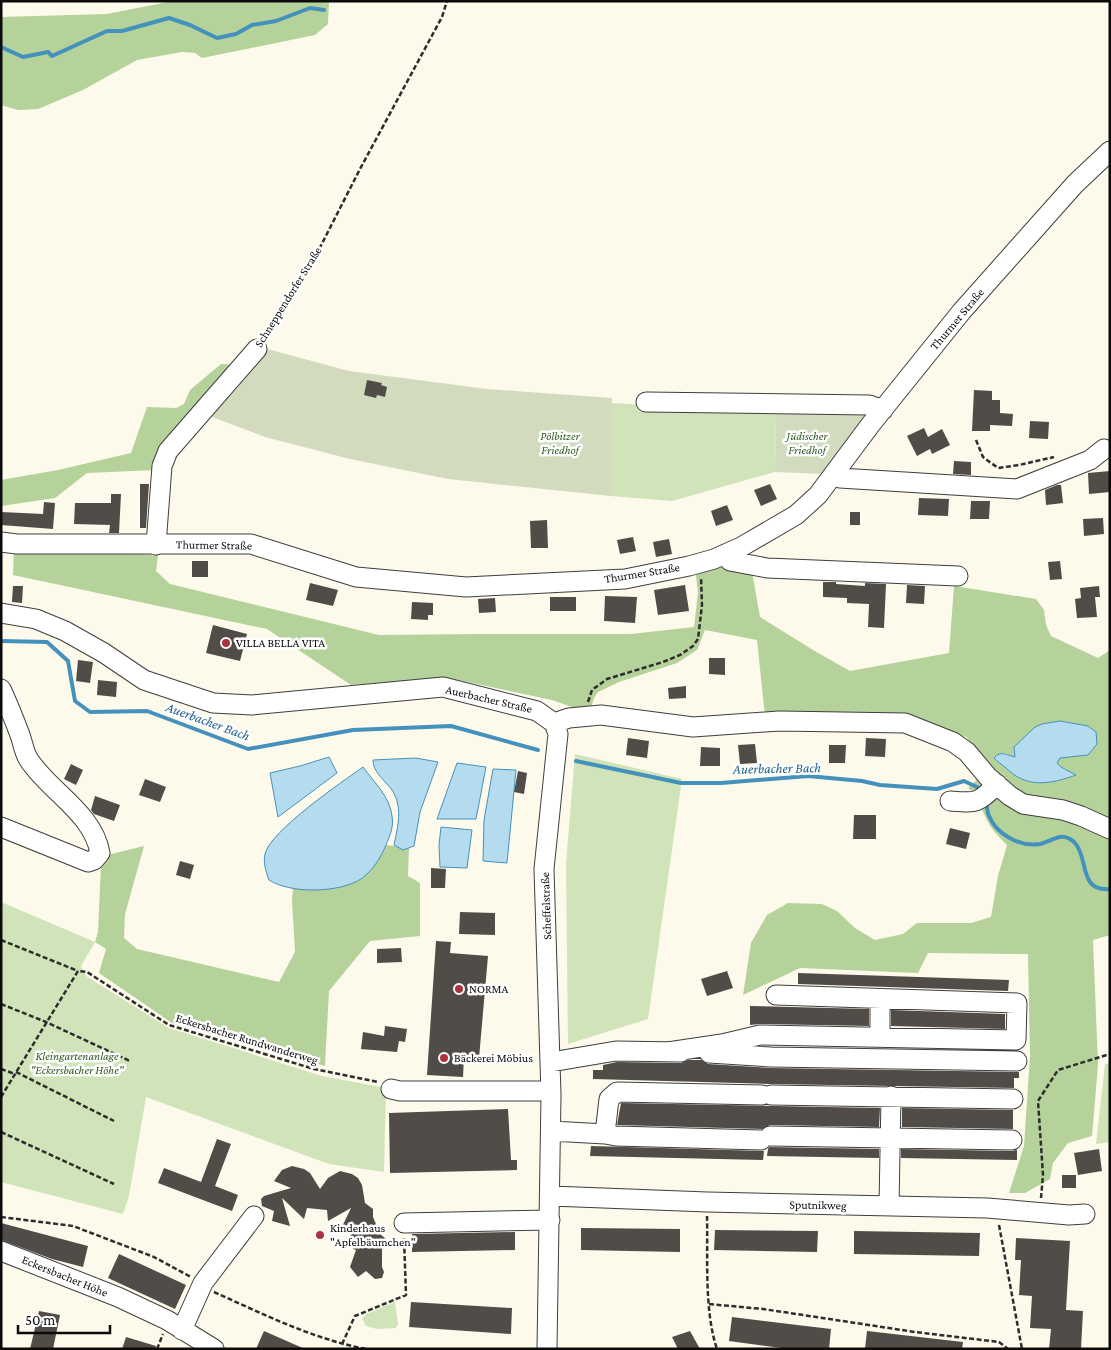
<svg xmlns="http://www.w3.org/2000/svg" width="1111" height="1350" font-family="'Crimson Pro',serif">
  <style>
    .green { fill: #d0e3b9 }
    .forest { fill: #b5d29a; fill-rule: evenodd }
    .cemetery { fill: #d3dbbf }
    .water { fill: #b5dbee; stroke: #4491bd }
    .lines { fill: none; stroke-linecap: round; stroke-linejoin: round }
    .stream { stroke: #4491bd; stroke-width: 4 }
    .building { fill: #524c48 }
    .minor-casing { stroke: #3e3e3e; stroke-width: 21 }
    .path { stroke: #2d2d2d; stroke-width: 2.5; stroke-dasharray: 5 2.5; stroke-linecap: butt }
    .minor { stroke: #fff; stroke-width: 19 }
    .poi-dot { fill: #aa333d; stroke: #fff; stroke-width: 2 }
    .labels { text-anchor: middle; stroke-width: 5; stroke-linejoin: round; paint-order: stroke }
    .street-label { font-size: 12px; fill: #0b0b0b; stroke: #fff }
    .park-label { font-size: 12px; font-style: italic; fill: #305a23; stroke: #fff }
    .poi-label { font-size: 12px; fill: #0b0b0b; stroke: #fff; text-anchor: start }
    .water-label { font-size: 14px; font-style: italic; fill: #23628d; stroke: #fff }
  </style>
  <rect width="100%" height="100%" fill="#fdf9eb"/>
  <path class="green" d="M611 403 776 412 775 472 672 501 611 496Z
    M575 754 682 779 648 1019 568 1044 566 864Z
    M1 902 95 942 81 966 86 976 169 1028 322 1076 386 1088 384 1172 329 1164 146 1097 129 1196 123 1214 1 1182Z
    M1105 1064H1110V1142L1096 1144Z
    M395 1302 398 1324 396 1328 377 1329 366 1326 362 1319 366 1314Z"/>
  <path class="forest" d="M173 1H329L328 24 315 35 202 58 195 53 182 52 137 60 83 90 38 109 18 110 1 105V17L107 14Z
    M221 364 246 365 156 470 87 473 55 498 1 506V480L58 470 131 453 147 407 176 408 184 404 190 390Z
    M14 549 158 555 156 571 170 584 379 635 483 634H631L694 627 698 593 696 575 720 567 752 572 760 617 813 650 850 671 949 653 954 586 1036 599 1044 610 1046 625 1051 636 1098 658 1110 650V821L1030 797 1015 788 1001 776 966 737 907 715 765 716 757 640 705 630 697 650 677 663 619 682 598 692 594 698 590 711 572 707 552 700 448 678 351 685 267 629 13 575ZM1060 721 1088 726 1072 756 1060 758 1057 763 1061 767 1076 775C1055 782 1035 788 1015 775 1011 772 1006 770 1004 764 1003 761 1004 756 1004 753L1015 757 1014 751C1033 730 1031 726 1060 721Z
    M980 777 1110 837V935L1093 940 1098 1065 1092 1136 1068 1143 1053 1163 1050 1179 1025 1193H1009L1024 1146 1030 1056 1028 954 928 953 918 973 800 968 743 995 751 943 767 915 788 903 822 904 837 911 855 928 875 940 903 934 917 923H971L991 917 998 876 1007 845C998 836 990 828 985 816 978 802 981 799 968 788Z
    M386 845 409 848 408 876 420 883V936L370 941 329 991 325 1066 172 1023 99 973 106 949 95 942 98 932 101 865 107 855 144 846 125 914 124 938 137 949 279 982 295 952 292 901 293 888C337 890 366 890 386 845Z"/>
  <path class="cemetery" d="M260 347 349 371 487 389 612 398 611 496 448 479 350 459 265 437 207 415Z
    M776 412 870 413 825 474 775 472Z"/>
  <path class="water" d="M1060 721 1088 726 1096 732 1097 744 1088 755 1060 758 1057 763 1061 767 1076 775C1051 784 1027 789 1006 768 1002 764 997 762 994 758 1001 750 1006 755 1015 757L1014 747 1035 727 1042 724Z
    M329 757 337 773 278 817 270 773 300 766Z
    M416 758 438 762 420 812 414 846 403 850 394 845C398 826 403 807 392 790 385 780 373 773 373 760Z
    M457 763 486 767 476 819H437Z
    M363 767C374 782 390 797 392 816 394 827 390 835 386 845 380 859 373 870 361 879 339 893 291 894 269 880 266 872 263 863 265 854 270 831 342 782 363 767Z
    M493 769 516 770 507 863 483 861 484 820Z
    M441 827 472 830 467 868 440 867 439 845Z"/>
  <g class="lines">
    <path class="stream" d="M1 47 23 57 48 52 52 56 107 31H122L169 18 190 25 217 38 236 34 252 25 276 21 310 8 324 10
      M1 641 47 642 68 661 75 701 90 712 147 711 248 749 353 730 451 726 538 750
      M576 761 681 783H721L808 776 862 781 880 785 937 789 964 781 979 788
      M986 801C987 806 987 812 989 816 997 835 1020 847 1040 844 1053 841 1062 830 1075 843 1089 858 1078 892 1110 889"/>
  </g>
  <path class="building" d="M367 380 382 383 381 385 387 387 385 397 377 395 376 398 364 395Z
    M974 390 992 391V400H1000V413L1013 414 1012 426 990 425V431H972Z
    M1030 421 1049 422 1048 439 1029 438Z
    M924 428 928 437 942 429 950 445 932 454 930 449 917 456 907 436Z
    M954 461 971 462V475L953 474Z
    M1110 471V492L1089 494 1088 473Z
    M140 484H149L146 528H140Z
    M770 484 777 499 761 506 754 490Z
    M1057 485H1061L1063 503 1046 505 1045 490Z
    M111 494H121L119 533H109L110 525 74 524 75 503H111Z
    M919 498 949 499 948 516 918 515Z
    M971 501H990L989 519H970Z
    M44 502 55 503 53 529 1 525V512L43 514Z
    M727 505 733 520 716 526 711 511Z
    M850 512H860V525H850Z
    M1103 518 1104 534 1084 536 1083 519Z
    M547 520 548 548H531L530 521Z
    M633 537 636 551 620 554 617 540Z
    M669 539 672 554 656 557 653 542Z
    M192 561H208V577H192Z
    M1060 561 1062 579 1050 580 1048 562Z
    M823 582H836V584L865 586V583L886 584 884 628 868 627 869 604 847 603V598L823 597Z
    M310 583 338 590 333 606 306 600Z
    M685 585 689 611 658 615 654 590Z
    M907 585 925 586 924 604 906 603Z
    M13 586H23L22 603 12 602Z
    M1099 586 1100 597H1095L1097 617 1077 618 1075 599 1081 598 1080 588Z
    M605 596 637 597 635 623 604 621Z
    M550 597H576V611H550Z
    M495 598 496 612 479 613 478 599Z
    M412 602 433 603V615H428V620L411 619Z
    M213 625 247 634 240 661 206 653Z
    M709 658H725V675L709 674Z
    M78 660 93 662 90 683 76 681Z
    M98 680 117 682 116 697 97 695Z
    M686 686V698L669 699 668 688Z
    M628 738 649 741 647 758 626 755Z
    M866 738 886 739 885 757 865 756Z
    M755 744 757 763 740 764 738 745Z
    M829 745H846L845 763H829Z
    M701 747 720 748V766H700Z
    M71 764 83 770 76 785 64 779Z
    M518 771 527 773 524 794 514 792Z
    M145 779 166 787 160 802 139 795Z
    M95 796 120 805 114 821 94 814 91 810Z
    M854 815H876V839H853Z
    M950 828 970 833 966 849 946 844Z
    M180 861 194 865 190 879 176 875Z
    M431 868 446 869 445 888H431Z
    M460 912 495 913V935L459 934Z
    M436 941 451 942 450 953 488 956 479 1058 464 1056 463 1077 427 1075Z
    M401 948 402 962 377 963V949Z
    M727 971 733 988 707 996 701 979Z
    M798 973 1009 980 1008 991 798 984Z
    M750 1006 869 1009V1026L760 1024 750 1025Z
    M891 1010 1005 1014V1029L891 1026Z
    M385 1026 407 1029 405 1042 399 1041 397 1052 361 1049 363 1032 384 1036Z
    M688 1060H701L708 1064 771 1068 1019 1072V1078H1014V1088L769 1084 593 1079V1070H603V1065L617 1062 681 1063Z
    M621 1103 880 1108 879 1127 770 1125 762 1129 617 1125Z
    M902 1108 1013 1110V1129L902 1127Z
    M508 1109 511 1160H517V1170L390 1173 389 1113Z
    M217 1139 231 1144 215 1186 238 1195 232 1211 158 1183 164 1168 201 1182Z
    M591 1146 764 1151 763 1160 590 1156Z
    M769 1147 879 1149V1158L767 1156 768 1149Z
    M901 1149 1012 1151 1017 1150V1160L901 1158Z
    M1099 1149 1102 1171 1078 1175 1074 1153Z
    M292 1166 304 1169 310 1173 320 1189 328 1178 340 1171 352 1174 358 1178 362 1185 365 1203 373 1209V1217L380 1234 386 1239 385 1245 382 1249V1267L384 1272 382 1278 375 1279 366 1271 358 1277 350 1267 356 1250 353 1249 350 1231H340L351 1208 328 1221 327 1210 307 1208 304 1219 282 1198 290 1226 272 1221 274 1211 262 1206 261 1199 264 1196 291 1188 274 1181 282 1170Z
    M1062 1175H1076V1188H1062Z
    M1 1223 88 1246 83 1267 52 1259 1 1240Z
    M581 1228 680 1229V1252L581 1250Z
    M715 1230 818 1231 817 1252 714 1250Z
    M854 1231 980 1233 979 1256 854 1254Z
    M515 1232V1250L412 1252V1234Z
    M1016 1238 1070 1241 1066 1310 1083 1311 1081 1349H1049L1051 1329 1030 1328 1032 1296 1019 1295 1021 1260H1015Z
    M119 1254 186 1285 175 1309 108 1278Z
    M411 1302 512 1308 511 1334 409 1327Z
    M39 1311 60 1315 53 1349H30Z
    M732 1317 831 1329 829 1349H789L729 1341Z
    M264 1331 305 1349H256Z
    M690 1331 700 1349H678L672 1337Z
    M867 1331 963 1342 962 1349H865Z
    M126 1337 156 1346 155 1349H122Z"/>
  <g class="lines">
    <g class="minor-casing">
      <path id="minor" d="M646 402 869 405 883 410
        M833 475 840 478 1017 489 1090 460 1104 449
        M1 542 17 544H251L356 577 466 587 625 579 689 566 714 559 741 547 796 515 818 495 871 424 962 311 1075 184 1110 151
        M156 545 162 466 168 451 257 349
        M725 554 730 561 767 568 958 576
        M1 613 36 619 65 631 104 653 144 680 213 703 252 705 443 687 537 711 554 723 558 734 544 869 551 1095 547 1349
        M1 689C8 704 14 719 20 735 23 743 24 753 29 760 50 792 93 813 100 853L94 860 88 862 1 827
        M554 723 569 718 601 715 693 727 779 721 905 723 953 742 967 752 988 777 1010 796 1023 804 1063 810 1081 816 1110 829
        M950 801C976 803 978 804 997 784
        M880 1036V999
        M668 1052 722 1044 760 1035 1016 1040 1017 1003 776 995
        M709 1053 771 1057 1017 1061
        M551 1062 616 1051 681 1052
        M391 1089 400 1091H551
        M771 1095 1013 1099
        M551 1131 605 1134 616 1136 761 1140
        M605 1134 609 1099 617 1092 762 1095
        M770 1136 1012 1140
        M551 1196 707 1202 987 1208 1069 1215 1085 1214
        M889 1206 891 1096
        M404 1223 550 1220
        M1 1251 118 1297 167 1320 214 1349
        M182 1330 203 1283 254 1216"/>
    </g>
    <path class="path" d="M264 338 310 267 360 169 442 17 447 1
      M976 440 983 457 998 468 1019 465 1054 457
      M588 702 592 690 607 679 663 662 680 655 693 646 698 639 702 605 701 577
      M1 940 78 971
      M1 1004 46 1022 130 1061
      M1 1069 15 1074
      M16 1072 114 1121
      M1 1097 78 971 87 972 169 1025 314 1069 378 1082
      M1 1132 114 1184
      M1041 1198 1043 1175 1038 1101 1058 1070 1110 1054
      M707 1216C708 1257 704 1311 717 1349
      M1 1217 73 1226 154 1257 191 1277
      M999 1225 1022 1349
      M214 1292C263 1314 313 1339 366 1349
      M709 1304 763 1309 915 1332 999 1342 1008 1349
      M342 1344 355 1316 406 1295 404 1238
      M157 1349 163 1334"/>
    <use href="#minor" class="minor"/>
  </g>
  <g class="poi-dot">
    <circle cx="226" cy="643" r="5"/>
    <circle cx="459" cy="989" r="5"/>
    <circle cx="444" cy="1058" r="5"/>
    <circle cx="320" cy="1235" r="5"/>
  </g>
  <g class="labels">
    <g class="street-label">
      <text transform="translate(288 297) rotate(-58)" y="4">Schneppendorfer Straße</text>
      <text transform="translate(957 319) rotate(-50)" y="4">Thurmer Straße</text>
      <text transform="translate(214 545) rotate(1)" y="4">Thurmer Straße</text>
      <text transform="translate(642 573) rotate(-9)" y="4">Thurmer Straße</text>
      <text transform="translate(489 699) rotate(13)" y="4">Auerbacher Straße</text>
      <text transform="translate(546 906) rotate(-92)" y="4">Scheffelstraße</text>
      <text transform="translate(247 1039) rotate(17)" y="4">Eckersbacher Rundwanderweg</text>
      <text transform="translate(818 1205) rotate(1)" y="4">Sputnikweg</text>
      <text transform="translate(65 1276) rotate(22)" y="4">Eckersbacher Höhe</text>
    </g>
    <g class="park-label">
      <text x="560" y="440">Pölbitzer<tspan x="560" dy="14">Friedhof</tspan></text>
      <text x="807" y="440">Jüdischer<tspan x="807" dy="14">Friedhof</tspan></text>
      <text x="77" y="1060">Kleingartenanlage<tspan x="77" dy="14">"Eckersbacher Höhe"</tspan></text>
    </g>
    <g class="poi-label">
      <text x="236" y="647">VILLA BELLA VITA</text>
      <text x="469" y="993">NORMA</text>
      <text x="454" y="1062">Bäckerei Möbius</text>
      <text x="330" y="1232">Kinderhaus<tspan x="330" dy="14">"Apfelbäumchen"</tspan></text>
    </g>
    <g class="water-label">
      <text transform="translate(208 721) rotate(20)" y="5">Auerbacher Bach</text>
      <text transform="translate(777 768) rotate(-1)" y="5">Auerbacher Bach</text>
    </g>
  </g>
  <rect width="1111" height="1350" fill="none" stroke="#0b0b0b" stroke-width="5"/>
  <path d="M18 1325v8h92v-8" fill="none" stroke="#0b0b0b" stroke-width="2.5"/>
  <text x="25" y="1325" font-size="15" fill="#0b0b0b" stroke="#ffffff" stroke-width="4" paint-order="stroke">50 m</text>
</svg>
